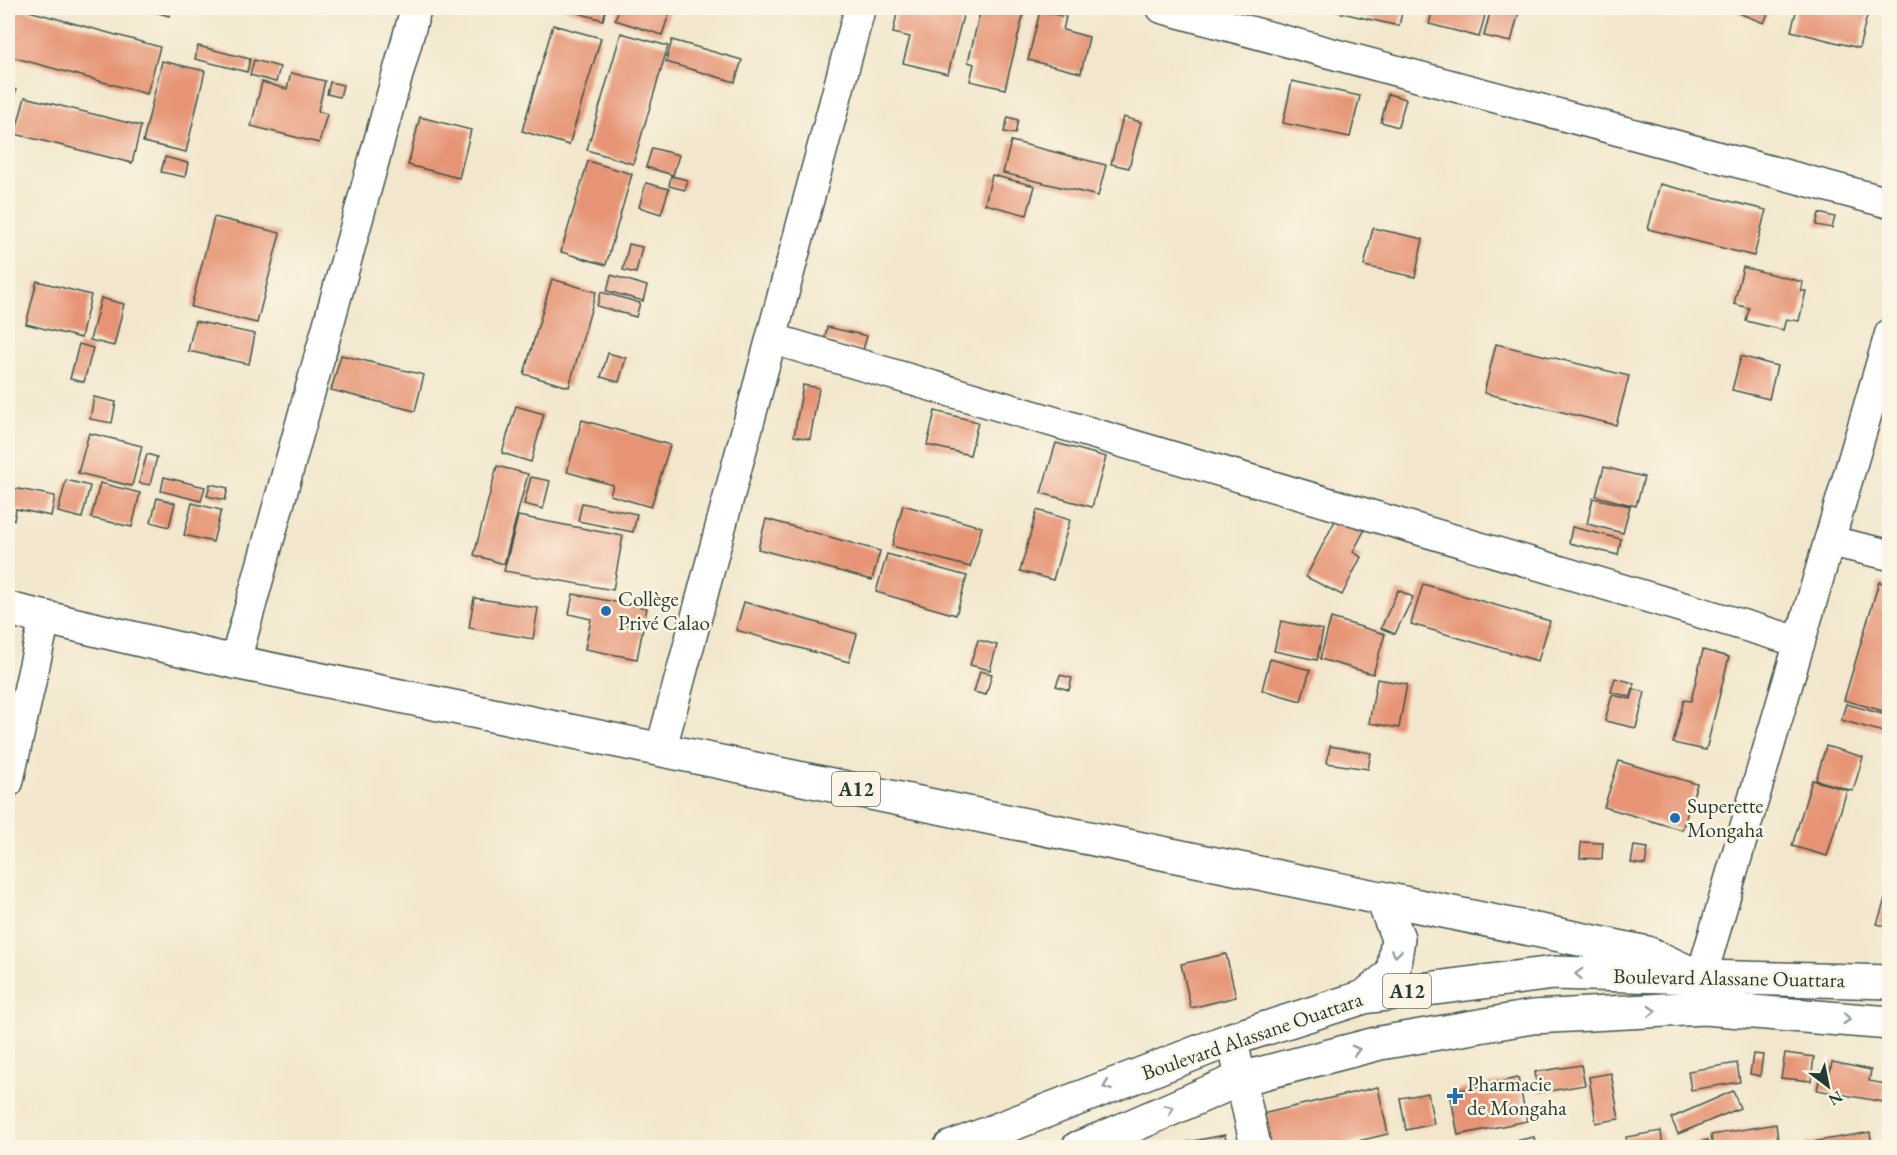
<svg xmlns="http://www.w3.org/2000/svg" width="1897" height="1155" font-family="'EB Garamond',serif">
  <style>
    .building { fill: #e69475 }
    .lines { fill: none; stroke-linecap: round; stroke-linejoin: round }
    .minor-casing { stroke: #3f564b; stroke-width: 33 }
    .major-casing { stroke: #3f564b; stroke-width: 36 }
    .minor { stroke: #fff; stroke-width: 30 }
    .major { stroke: #fff; stroke-width: 33 }
    .oneway { stroke: #8f9e9a }
    .poi-dot { fill: #1f6fb2; stroke: #fcf5e5; stroke-width: 2 }
    .labels { text-anchor: middle; stroke-width: 5; stroke-linejoin: round; paint-order: stroke }
    .shield { fill: #fcf5e5; stroke: #617469; stroke-width: 1.5 }
    .shield-label { font-size: 20px; font-weight: bold; fill: #1f3d34 }
    .poi-label { font-size: 21px; fill: #1f3d34; stroke: #fcf5e5; text-anchor: start }
    .street-label { font-size: 21px; fill: #1f3d34; stroke: #fcf5e5 }
  </style>
  <rect width="100%" height="100%" fill="#fcf5e5"/>
  <filter id="ink" filterUnits="userSpaceOnUse"><feTurbulence type="fractalNoise" baseFrequency=".0167" numOctaves="2"/><feDisplacementMap in="SourceGraphic" scale="12" xChannelSelector="R" yChannelSelector="G"/><feConvolveMatrix kernelMatrix="1 2 1 2 8 2 1 2 1" color-interpolation-filters="sRGB"/></filter>
  <filter id="wash" filterUnits="userSpaceOnUse"><feTurbulence type="fractalNoise" baseFrequency=".008" numOctaves="4" result="noise"/><feDisplacementMap in="SourceGraphic" scale="24" xChannelSelector="R" yChannelSelector="G"/><feGaussianBlur stdDeviation="1.35" result="paint"/><feColorMatrix in="noise" values="0 0 0 0 0 0 0 0 0 0 0 0 0 0 0 0 0 1.4 0 .05"/><feComposite in="paint" operator="in"/></filter>
  <g filter="url(#wash)">
    <rect width="100%" height="100%" fill="#f2e7cc"/>
    <g id="blocks">
      <path class="building" d="M8 8H18L160 47 147 94 8 56Z
        M142 8H171L169 16Z
        M561 8H606L603 20Z
        M619 8H671L662 35 615 20Z
        M898 8H965L948 74 903 63 910 37 893 33Z
        M981 8 990 10V8H1025L1005 89 970 81 974 64 968 62Z
        M1333 8H1403L1399 26 1333 11Z
        M1433 8H1487L1479 37 1429 24Z
        M1491 8H1520L1511 42 1484 36Z
        M1738 8H1770L1764 23 1736 12Z
        M1797 8H1869L1859 48 1791 31Z
        M1040 11 1066 17 1063 30 1089 37 1081 73 1028 60Z
        M553 25 601 38 569 145 522 131Z
        M621 33 668 46 633 164 587 150Z
        M672 40 742 60 735 82 666 62Z
        M198 46 250 59 247 72 195 59Z
        M254 60 280 67 276 82 250 75Z
        M162 61 205 71 186 152 143 142Z
        M291 73 325 81 318 111 327 114 319 143 251 126 262 82 287 89Z
        M1292 81 1360 96 1350 137 1283 123Z
        M330 82 343 85 340 97 327 94Z
        M8 87 16 90 8 117Z
        M1388 94 1406 99 1398 127 1381 122Z
        M25 97 141 126 132 163 15 134Z
        M420 117 471 130 459 178 408 165Z
        M1008 117 1018 120 1015 134 1004 132Z
        M1123 117 1141 122 1129 168 1111 164Z
        M1011 141 1106 165 1098 196 1003 173Z
        M652 148 679 155 673 175 646 167Z
        M165 157 188 163 185 177 161 172Z
        M588 161 632 174 606 265 561 252Z
        M992 175 1035 186 1027 215 985 204Z
        M671 176 688 180 685 190 669 186Z
        M646 183 669 189 661 214 639 207Z
        M1660 184 1766 210 1754 256 1648 229Z
        M1819 213 1835 217 1832 228 1816 225Z
        M214 217 280 233 257 323 191 307Z
        M1373 228 1423 239 1415 277 1364 266Z
        M629 244 642 247 636 273 623 270Z
        M1743 267 1803 282 1801 291H1806L1799 321 1786 319 1783 330 1746 321 1749 308 1734 304Z
        M611 275 647 286 643 301 607 291Z
        M552 279 596 292 569 387 524 374Z
        M37 281 91 295 81 338 26 324Z
        M601 292 640 303 636 317 597 306Z
        M101 298 124 304 114 346 90 340Z
        M195 321 255 334 249 364 188 351Z
        M827 327 867 336 863 350 824 341Z
        M79 344 93 348 84 382 70 379Z
        M1496 344 1629 376 1616 425 1484 393Z
        M608 353 626 358 619 382 601 377Z
        M341 355 424 375 415 411 331 390Z
        M1741 356 1777 366 1769 399 1732 390Z
        M803 385 819 388 810 439 794 436Z
        M94 397 116 402 112 423 90 419Z
        M516 406 544 414 531 462 502 453Z
        M935 411 978 422 970 455 927 445Z
        M582 420 670 445 651 507 610 495 613 485 567 472Z
        M89 433 142 446 132 486 78 473Z
        M1056 443 1106 457 1092 507 1041 493Z
        M147 454 157 457 150 485 139 483Z
        M497 466 528 474 504 564 474 555Z
        M1604 467 1644 477 1636 506 1596 496Z
        M164 477 205 487 201 501 161 491Z
        M531 477 550 481 543 509 524 504Z
        M66 480 90 486 82 518 58 512Z
        M100 483 140 493 132 527 91 518Z
        M210 484 228 488 225 500 207 496Z
        M8 487 55 496 51 516 16 509 14 520 8 519Z
        M157 498 175 503 169 527 151 522Z
        M1593 498 1630 506 1623 533 1587 524Z
        M192 503 221 510 213 542 184 535Z
        M582 503 637 514 633 532 578 521Z
        M903 505 982 527 970 567 892 546Z
        M1037 510 1070 520 1053 580 1020 571Z
        M1338 515 1365 529 1353 552 1361 557 1342 595 1306 577Z
        M518 516 623 536 613 590 504 571Z
        M766 519 880 551 872 580 758 549Z
        M1572 527 1621 539 1618 555 1569 543Z
        M887 554 967 576 956 615 876 592Z
        M1879 582 1890 585V713L1844 700Z
        M1423 584 1550 621 1538 661 1411 624Z
        M1398 590 1413 597 1395 634 1381 628Z
        M573 594 647 608 637 659 585 649 591 619 569 614Z
        M474 598 538 608 533 639 469 628Z
        M744 602 857 634 849 662 736 630Z
        M1331 618 1385 634 1373 674 1320 659Z
        M1281 621 1323 630 1317 660 1274 651Z
        M978 640 997 645 990 670 970 665Z
        M1703 650 1729 657 1706 750 1673 743 1684 700 1691 701Z
        M1270 659 1310 670 1301 701 1262 690Z
        M980 671 992 674 986 695 974 692Z
        M1060 675 1072 678 1069 690 1056 686Z
        M1615 678 1634 683 1631 697 1611 692Z
        M1377 679 1407 684 1399 728 1369 723Z
        M1634 689 1645 692 1636 728 1605 721 1612 695 1631 699Z
        M1846 704 1890 716V734L1841 720Z
        M1330 746 1371 753 1368 769 1327 763Z
        M1826 746 1863 757 1853 791 1816 780Z
        M1619 761 1697 784 1682 830 1604 807Z
        M1812 780 1847 790 1827 856 1792 846Z
        M1581 842 1603 843 1602 859 1580 858Z
        M1634 846 1648 848 1645 865 1631 863Z
        M1885 899 1890 900 1889 927 1877 924Z
        M1226 954 1236 997 1191 1008 1181 964Z
        M1785 1053 1814 1057 1811 1081 1781 1078Z
        M1753 1054 1763 1055 1760 1076 1750 1074Z
        M1832 1062 1871 1070 1869 1081 1886 1084 1883 1102 1817 1090 1821 1071 1830 1072Z
        M1737 1063 1740 1082 1691 1090 1688 1071Z
        M1581 1065 1585 1085 1538 1093 1535 1072Z
        M1611 1073 1619 1119 1596 1123 1589 1077Z
        M1518 1078 1527 1121 1458 1135 1450 1092Z
        M1378 1087 1388 1134 1329 1148H1269L1262 1114Z
        M1733 1091 1740 1108 1678 1134 1671 1118Z
        M1428 1093 1434 1124 1406 1130 1400 1098Z
        M1776 1124 1778 1140 1735 1148H1713L1711 1135Z
        M1661 1131 1663 1148H1628L1626 1137Z
        M1870 1132 1872 1148H1807L1806 1143Z
        M1225 1135 1227 1148H1166V1146Z
        M1534 1137 1536 1148H1490V1146Z
        M1708 1140 1710 1148H1696L1695 1143Z"/>
    </g>
  </g>
  <g filter="url(#ink)">
    <use href="#blocks" fill-opacity="0" stroke="#3f564b" stroke-width="1.5"/>
    <g class="lines">
      <g class="minor-casing">
        <path id="minor" d="M1162 8 1890 203
          M773 339 1800 642
          M1829 541 1890 555
          M235 662 416 8
          M661 749 860 8
          M8 782 45 618
          M1701 978 1890 334
          M1232 1039 1256 1148"/>
      </g>
      <g class="major-casing">
        <path id="major" d="M8 609 235 662 1647 953 1701 978 1704 1008
          M1364 997 1393 973 1398 938 1382 898
          M950 1148 1232 1039 1364 997 1554 973 1890 982
          M1078 1148 1111 1135 1240 1079 1380 1043 1532 1017 1704 1008 1890 1023"/>
      </g>
      <use href="#minor" class="minor"/>
      <use href="#major" class="major"/>
    </g>
    <defs><path id="oneway-chevron" d="M-2-3.5L2.5 0L-2 3.5" fill="none" stroke-width="1.6" stroke-linecap="round" stroke-linejoin="round" transform="scale(1.5)"/></defs>
    <g class="oneway">
      <use href="#oneway-chevron" transform="translate(1396 953) rotate(97)"/>
      <use href="#oneway-chevron" transform="translate(1579 974) rotate(-178)"/>
      <use href="#oneway-chevron" transform="translate(1652 1011) rotate(-3)"/>
      <use href="#oneway-chevron" transform="translate(1847 1019) rotate(5)"/>
      <use href="#oneway-chevron" transform="translate(1356 1050) rotate(-14)"/>
      <use href="#oneway-chevron" transform="translate(1107 1086) rotate(159)"/>
      <use href="#oneway-chevron" transform="translate(1170 1109) rotate(-23)"/>
    </g>
  </g>
  <g class="poi-dot">
    <circle cx="606" cy="611" r="6"/>
    <circle cx="1675" cy="818" r="6"/>
    <path d="M1452 1087h6v6h6v6h-6v6h-6v-6h-6v-6h6z"/>
  </g>
  <g class="labels">
    <g class="shield">
      <rect x="832" y="772" width="48" height="34" rx="4.5"/>
      <rect x="1383" y="974" width="48" height="34" rx="4.5"/>
    </g>
    <g class="shield-label">
      <text x="856" y="796">A12</text>
      <text x="1407" y="998">A12</text>
    </g>
    <g class="poi-label">
      <text x="618" y="606">Collège<tspan x="618" dy="24">Privé Calao</tspan></text>
      <text x="1687" y="813">Superette<tspan x="1687" dy="24">Mongaha</tspan></text>
      <text x="1467" y="1091">Pharmacie<tspan x="1467" dy="24">de Mongaha</tspan></text>
    </g>
    <g class="street-label">
      <text transform="translate(1729 978) rotate(1)" y="7">Boulevard Alassane Ouattara</text>
      <text transform="translate(1252 1036) rotate(-19)" y="7">Boulevard Alassane Ouattara</text>
    </g>
  </g>
  <rect width="1897" height="1155" fill="none" stroke="#fcf5e5" stroke-width="30"/>
  <g transform="translate(1828 1086) rotate(148)" stroke="#fcf5e5" stroke-width="4.5" paint-order="stroke">
  <path d="M0-4.5L10 22L0 15L-10 22Z" fill="#1f3d34"/>
  <text y="-9" font-size="16" font-weight="bold" text-anchor="middle" fill="#1f3d34">N</text>
  </g>
</svg>
